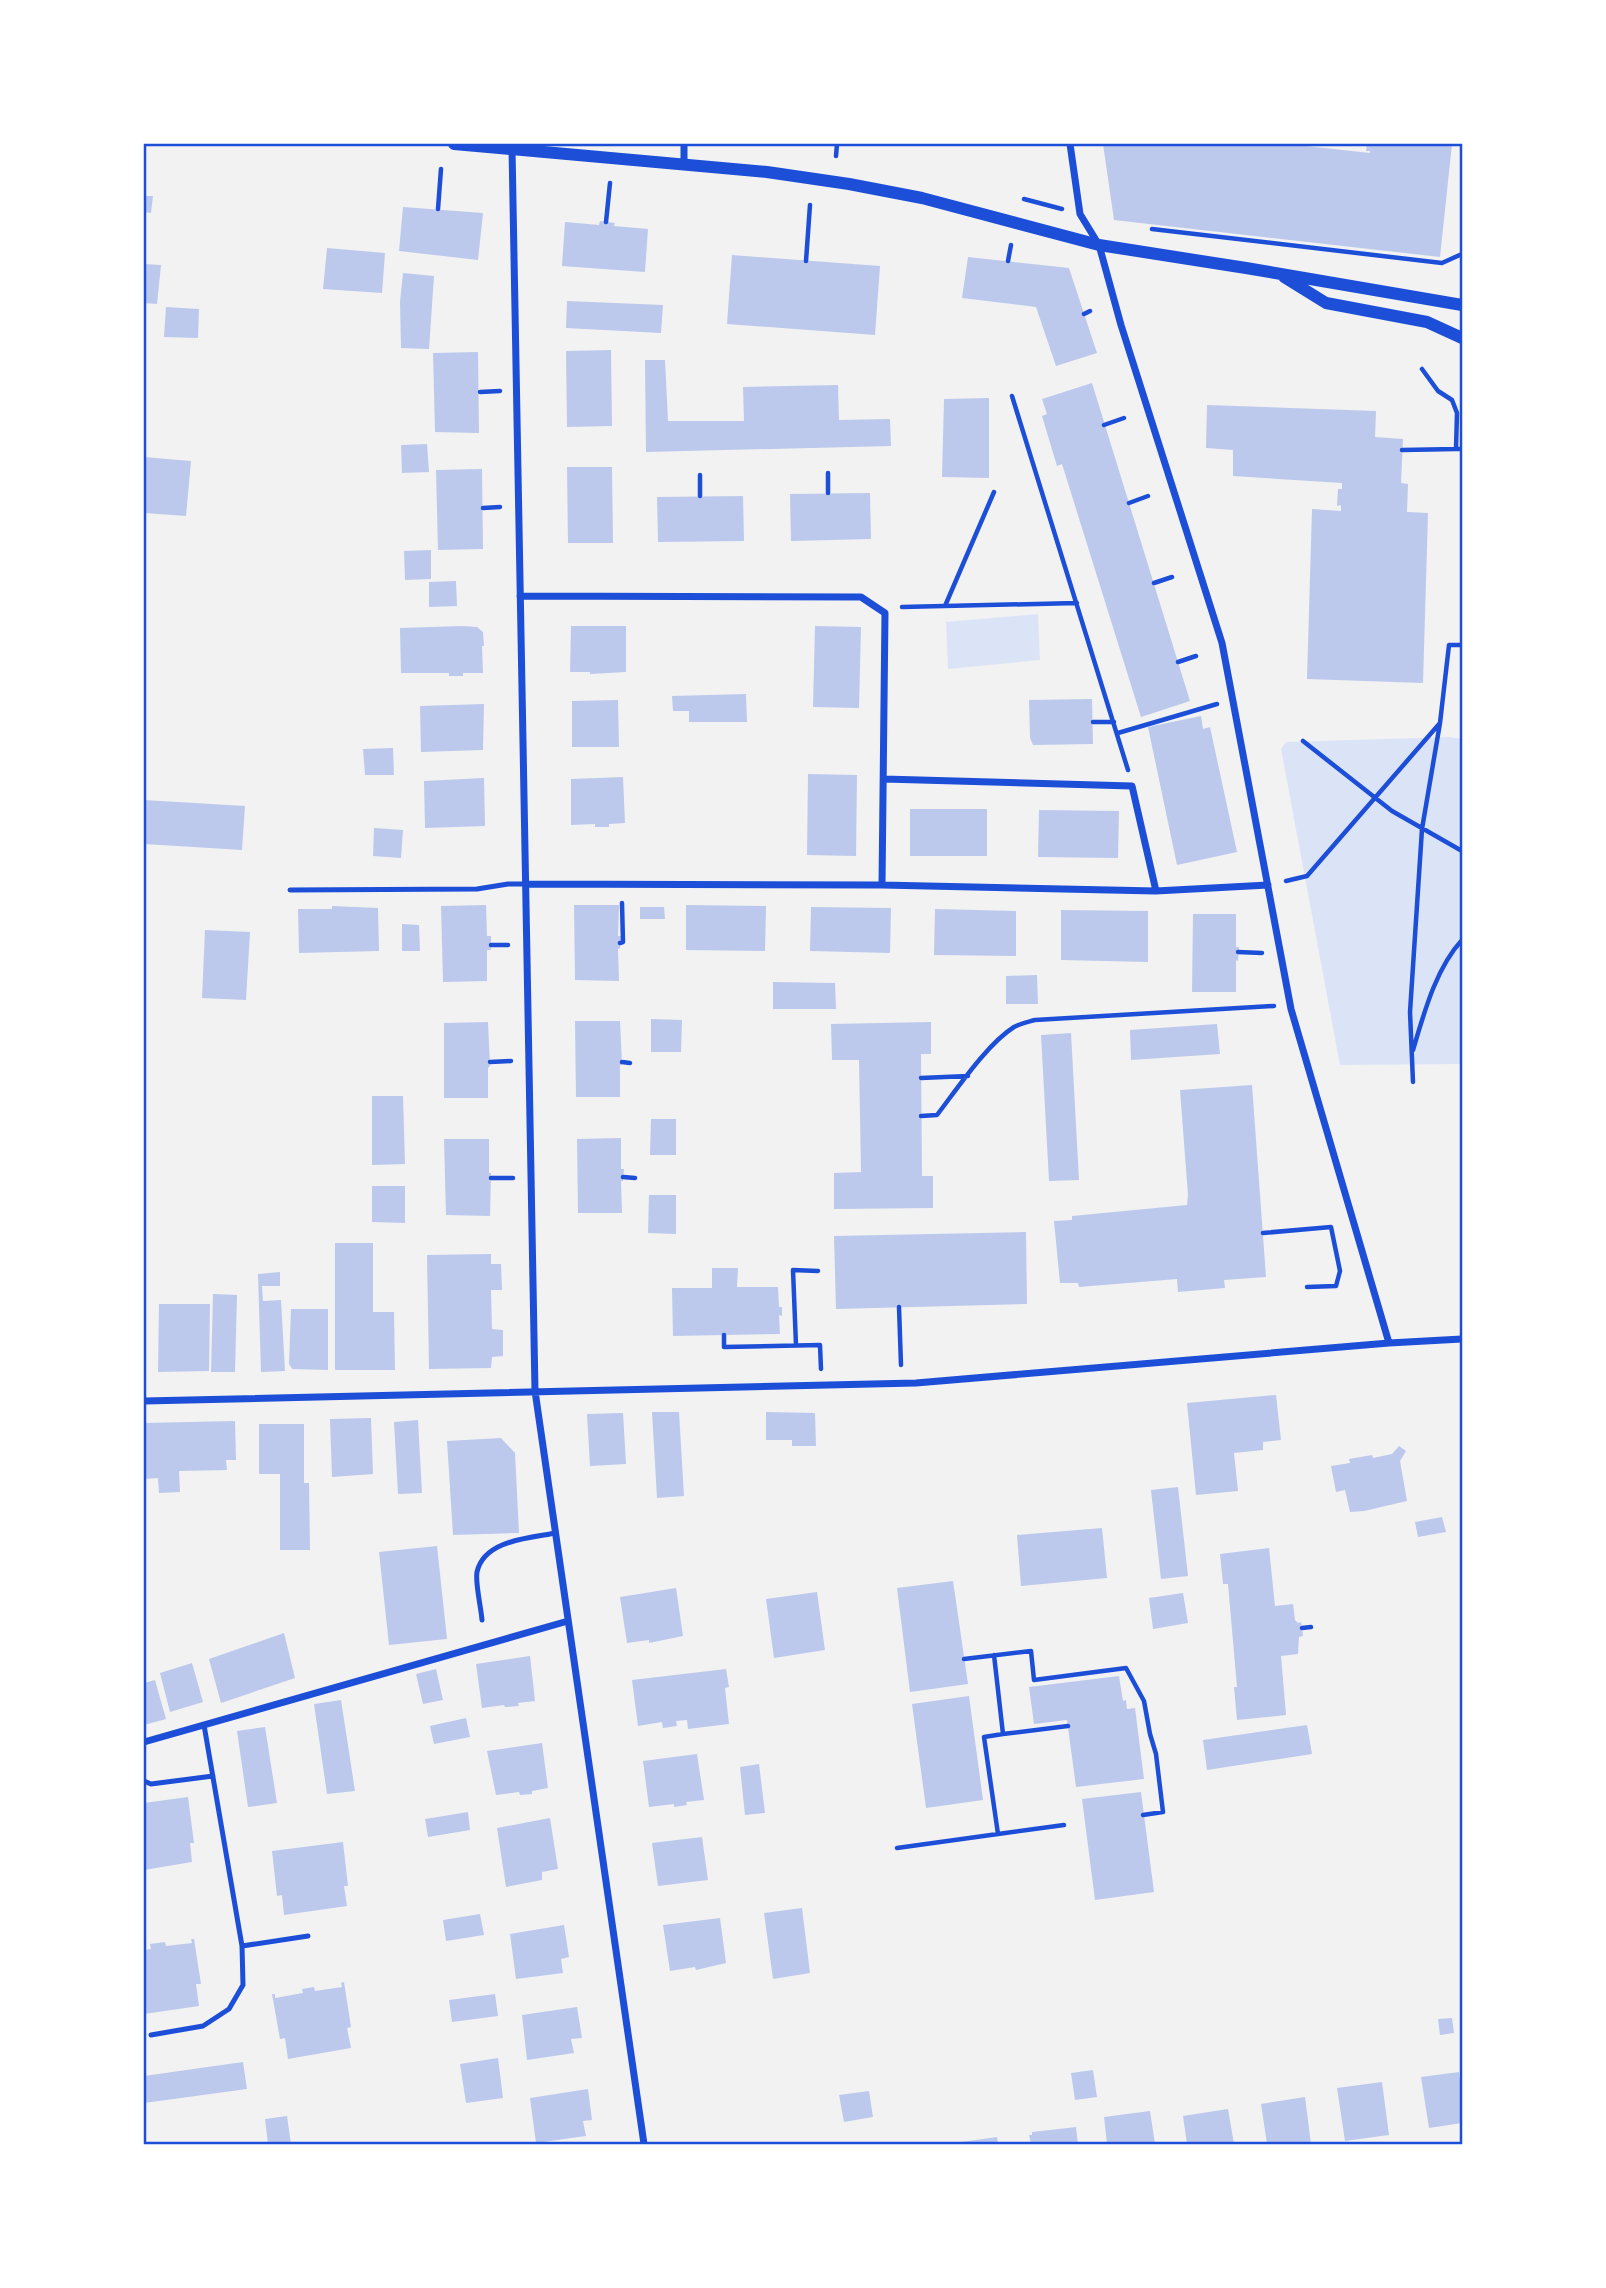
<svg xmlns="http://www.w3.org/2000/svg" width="1606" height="2288" font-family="'Archivo Narrow',sans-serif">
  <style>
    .green { fill: #dbe4f7 }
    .building { fill: #bdc9ec }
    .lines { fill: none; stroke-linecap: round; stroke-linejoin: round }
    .path { stroke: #1d4ed8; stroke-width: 4.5 }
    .service { stroke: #1d4ed8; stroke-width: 5 }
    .minor { stroke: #1d4ed8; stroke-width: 7 }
    .tertiary { stroke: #1d4ed8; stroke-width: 12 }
    .neatline { fill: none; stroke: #1d4ed8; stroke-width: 2.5 }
  </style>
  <rect width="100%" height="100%" fill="#f2f2f2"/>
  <path class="green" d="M1038 614 1040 660 948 669 946 622Z
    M1449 737 1462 739V1064L1340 1065 1281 749 1286 742Z"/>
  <path class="building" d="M1103 144H1288L1370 153V151H1366L1367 144H1452L1440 257 1114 220Z
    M144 196H153L151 213 144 212Z
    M403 207 483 213 478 260 399 251Z
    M600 221 615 223 614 226 648 229 645 272 562 266 565 222 599 225Z
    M327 248 385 253 382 293 323 289Z
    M732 255 880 266 875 335 727 324Z
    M968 257 1069 268 1097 353 1056 366 1036 307 962 298Z
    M144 264 161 265 157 304 144 303Z
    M403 273 434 276 429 349 401 348 400 302Z
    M567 301 663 305 661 333 566 328Z
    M166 307 199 309 198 338 164 337Z
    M611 350 612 426 567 427 566 351Z
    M478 352 479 433 435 432 433 353Z
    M645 360H665L668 421H744L743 387 838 385 839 420 890 419 891 446 646 452Z
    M1092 383 1190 701 1141 717 1062 464 1057 466 1042 416 1047 414 1042 399Z
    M989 398V478L942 477 944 399Z
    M1207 405 1376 411 1375 437 1403 439 1401 483 1408 484 1407 512 1428 513 1423 683 1307 679 1312 509 1341 511V505L1337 506 1338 489H1342V483L1233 476V450L1206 448Z
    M427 444 429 472 402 473 401 445Z
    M144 457 191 461 186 516 144 513Z
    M567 467H612L613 543H568Z
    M482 469 483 549 438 550 436 470Z
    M870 493 871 539 791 541 790 494Z
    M743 496 744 541 658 542 657 497Z
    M431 550V579L405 580 404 551Z
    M456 581 457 606 429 607V582Z
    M462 626 477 627 483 632 484 646H482L483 673H463V676H449V673H401L400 628Z
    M571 626H626V672L590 674V672H570Z
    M815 626 861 627 859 708 813 707Z
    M746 694 747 722H689V711H673L672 696Z
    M1092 699 1093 744 1033 745 1030 738 1029 700Z
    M618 700 619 747H572V701Z
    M484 704 483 750 421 752 420 706Z
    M1201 716 1203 729 1210 727 1237 852 1177 865 1148 727Z
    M393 748 394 775H365L363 749Z
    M808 774 857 775 856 856 807 855Z
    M623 777 625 823 609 824V827H595V824L571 825V779Z
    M484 778 485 826 425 828 424 781Z
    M144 800 245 806 242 850 144 844Z
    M910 809H987V856H910Z
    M1039 810 1119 811 1118 858 1038 857Z
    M374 828 403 830 401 858 373 856Z
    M486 905 487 936H491V950H487V981L443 982 441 906Z
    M574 905H619L618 936H621L620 948 618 949 619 981 575 980Z
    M686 905 766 906 765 951 686 950Z
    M332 906 378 908 379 951 299 953 298 909H332Z
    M640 907H664L665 919H640Z
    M811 907 891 908 890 953 810 951Z
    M935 909 1016 911V956L934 955Z
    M1061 910 1148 911V962L1061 960Z
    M1193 914H1236V947H1239L1238 961 1236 960V992H1192Z
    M402 924 419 925 420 951H402Z
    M205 930 250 932 246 1000 202 998Z
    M1037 975 1038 1004H1006V976Z
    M773 982 835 983 836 1009H773Z
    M651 1019 682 1020 681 1052H651Z
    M575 1021H620L622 1065H620V1097H576Z
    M488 1022 490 1066 488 1068V1098H444V1023Z
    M931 1022V1054H921L922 1176H933V1208L834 1209V1173L861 1172 859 1060H832L831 1024Z
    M1217 1024 1220 1054 1131 1060 1130 1030Z
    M1071 1033 1079 1180 1049 1181 1041 1035Z
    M1252 1085 1266 1277 1224 1280 1225 1288 1178 1292 1177 1279 1079 1287 1078 1283H1060L1054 1221 1072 1220V1216L1187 1205 1188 1195 1180 1090Z
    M372 1096H403L405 1164 372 1165Z
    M651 1119H676V1155H650Z
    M621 1138V1169H624L623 1181H621L622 1213H578L577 1139Z
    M444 1139H489V1173H491L490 1216 446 1215Z
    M372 1186H405V1223L372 1222Z
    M649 1195H676V1234L648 1233Z
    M1026 1232 1027 1304 836 1309 834 1236Z
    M335 1243H373V1312H394L395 1370H335Z
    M491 1254V1264H501L502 1290H491L492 1329 503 1330V1356L492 1357 491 1368 429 1369 427 1255Z
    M712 1268H738L737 1287H778L779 1307H782V1316L779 1315 780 1334 673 1336 672 1288H712Z
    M280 1272V1286H262L263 1301 281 1300 285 1371 261 1372 258 1274Z
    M213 1294 237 1295 235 1372H211Z
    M159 1304H210L209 1371 158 1372Z
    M291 1309H328V1370L292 1369 289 1364Z
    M1276 1395 1281 1440 1263 1442V1450L1234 1453 1238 1491 1196 1495 1187 1403Z
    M652 1412H679L684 1496 657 1498Z
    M766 1412 815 1413 816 1446H792V1440H766Z
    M623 1413 626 1464 590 1466 587 1414Z
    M371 1418 373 1474 332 1477 330 1419Z
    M418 1420 422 1493 398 1494 394 1422Z
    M235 1421 236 1460H226L227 1470 179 1471 180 1492 159 1493 158 1478 144 1479V1423Z
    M259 1424H304V1483H309L310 1550H280V1474H259Z
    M501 1438 515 1453 519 1533 453 1535 447 1441Z
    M1399 1446 1406 1451 1400 1461 1407 1501 1364 1511 1350 1512 1345 1490 1336 1492 1331 1466 1350 1463 1349 1459 1372 1455 1373 1458 1392 1454Z
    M1178 1487 1188 1576 1161 1579 1151 1490Z
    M1442 1517 1446 1532 1418 1537 1415 1522Z
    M1102 1528 1107 1578 1021 1586 1017 1535Z
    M437 1546 447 1639 389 1645 379 1552Z
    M1269 1548 1275 1606 1293 1604 1295 1620 1298 1623 1301 1622 1303 1636 1299 1637 1298 1654 1281 1656 1286 1715 1237 1720 1234 1687H1237L1228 1584H1223L1220 1554Z
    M953 1581 968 1684 910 1692 897 1588Z
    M676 1588 683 1636 649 1643V1640L627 1643 620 1597Z
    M817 1592 825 1650 774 1658 766 1599Z
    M1183 1593 1188 1623 1153 1629 1149 1598Z
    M284 1633 295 1678 221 1703 209 1659Z
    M530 1656 535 1701 518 1703 519 1706 505 1707 504 1705 482 1708 476 1664Z
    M192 1663 203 1702 170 1712 160 1673Z
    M436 1669 443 1700 423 1704 416 1674Z
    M726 1669 729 1687 725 1688 729 1724 688 1729 687 1720 676 1721 677 1726 663 1728 662 1722 638 1726 632 1680Z
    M1119 1676 1123 1701 1126 1700 1127 1709 1135 1708 1144 1779 1076 1787 1067 1720 1034 1724 1029 1687Z
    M155 1680 166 1719 144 1725V1683Z
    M969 1696 983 1800 926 1808 912 1704Z
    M341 1700 355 1791 327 1794 314 1704Z
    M466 1718 470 1737 434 1744 430 1726Z
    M1307 1725 1312 1754 1207 1770 1203 1740Z
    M265 1727 277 1803 248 1807 237 1731Z
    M542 1743 548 1788 532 1791V1794L520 1795 519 1792 496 1795 487 1751Z
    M697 1754 704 1800 686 1802 687 1805 674 1807V1804L649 1807 643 1761Z
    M759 1764 765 1813 745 1815 740 1767Z
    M1141 1792 1154 1892 1095 1900 1082 1799Z
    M188 1797 194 1843H190L192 1862 144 1870V1803Z
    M468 1812 470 1830 428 1837 425 1819Z
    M550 1818 558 1869 542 1872V1880L506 1887 497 1828Z
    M702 1837 708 1880 658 1886 652 1843Z
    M343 1842 348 1886H344L347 1906 284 1915 282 1895 277 1896 272 1851Z
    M802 1908 810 1973 773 1979 764 1913Z
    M480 1914 484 1935 446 1941 443 1920Z
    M720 1918 726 1963 696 1970 695 1967 670 1971 663 1925Z
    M564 1925 569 1957 561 1959 563 1973 516 1979 510 1934Z
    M191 1939H194L201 1984H196L199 2006 144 2014V1950L151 1949 150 1944 165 1942 166 1946 192 1943Z
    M344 1982 351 2027 347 2028 351 2048 288 2059 285 2038 280 2039 272 1994H275V1998L303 1993 302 1989 314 1987 315 1991 342 1987 341 1983Z
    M495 1994 498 2016 452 2022 449 2000Z
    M577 2007 582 2038 571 2039 574 2053 527 2060 522 2015Z
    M1452 2018 1454 2033 1440 2035 1438 2019Z
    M498 2058 503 2098 466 2103 460 2064Z
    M243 2062 247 2089 144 2103V2076Z
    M1093 2070 1097 2097 1075 2100 1071 2073Z
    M1459 2072 1462 2098V2123L1429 2128 1421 2077Z
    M1382 2082 1389 2135 1345 2141 1337 2088Z
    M588 2089 592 2120 583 2121 586 2136 536 2143 530 2098Z
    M869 2091 873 2117 844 2122 839 2095Z
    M1305 2097 1311 2144H1267L1261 2104Z
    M1228 2109 1234 2144H1187L1183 2116Z
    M1150 2111 1155 2144H1107L1104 2117Z
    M287 2116 291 2144H268L265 2119Z
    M1076 2127 1078 2144H1031L1029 2135H1032V2132Z
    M997 2137 998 2144H955L954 2143Z"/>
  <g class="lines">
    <path class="path" d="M836 156 837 144
      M1024 199 1062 209
      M438 209 441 169
      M606 222 610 183
      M1152 229 1442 263 1462 254
      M806 261 810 205
      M1008 261 1011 245
      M1084 314 1090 311
      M1422 369 1438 391 1452 400 1457 413 1456 449H1462
      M480 392 500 391
      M1012 396 1128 770
      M1104 425 1124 418
      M1402 450 1456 449
      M828 473V493
      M700 475V496
      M1129 503 1148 496
      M483 508 500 507
      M1154 583 1172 577
      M945 606 994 492
      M902 607 1077 603
      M1178 662 1196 656
      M1093 722H1114
      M1118 733 1217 704
      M1303 741 1392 811 1462 851
      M1286 881 1307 876 1440 723 1449 645H1462
      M620 943 623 942 622 903
      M491 945H508
      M1238 952 1262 953
      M1413 1050C1424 1013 1436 968 1462 940
      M490 1062 511 1061
      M622 1062 630 1063
      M921 1078 968 1076
      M1413 1082 1410 1012 1422 829 1440 723
      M921 1116 937 1115C957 1089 987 1044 1014 1027 1021 1023 1028 1022 1035 1020L1274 1006
      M623 1177 635 1178
      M491 1178H513
      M1263 1233 1331 1227 1340 1271 1336 1286 1307 1287
      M899 1307 901 1365
      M724 1335V1347L820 1345 821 1369
      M796 1345 793 1270 818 1271
      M1302 1628 1311 1627
      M964 1659 1031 1651 1034 1680 1126 1668 1144 1701 1150 1734 1156 1754 1163 1812 1143 1815
      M1003 1734 1068 1726
      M998 1834 1064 1825
      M897 1848 998 1834 984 1737 1003 1734 994 1655"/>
    <path class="service" d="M290 890 477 889 508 884H526
      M482 1620C481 1607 475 1583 477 1572 484 1540 529 1538 556 1533
      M144 1781 151 1784 213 1776
      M242 1946 308 1936
      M151 2035 203 2026 229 2009 243 1985 242 1946 204 1725"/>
    <path class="minor" d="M1070 144 1080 214 1099 245 1121 325 1222 643 1291 1009 1389 1343
      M512 148 535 1391 644 2144
      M684 164V144
      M520 596 861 597 885 613 882 885
      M884 779 1132 786 1156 891
      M526 884 882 885 1156 891 1268 885
      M144 1401 916 1383 1389 1343 1462 1339
      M144 1742 568 1621"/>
    <path class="tertiary" d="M454 144 767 172 849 184 922 198 1099 245 1246 268 1462 305
      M1284 277 1326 303 1427 322 1462 338"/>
  </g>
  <rect width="1606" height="2288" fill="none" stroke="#ffffff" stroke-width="290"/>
  <rect x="145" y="145" width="1316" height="1998" class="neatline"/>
</svg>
